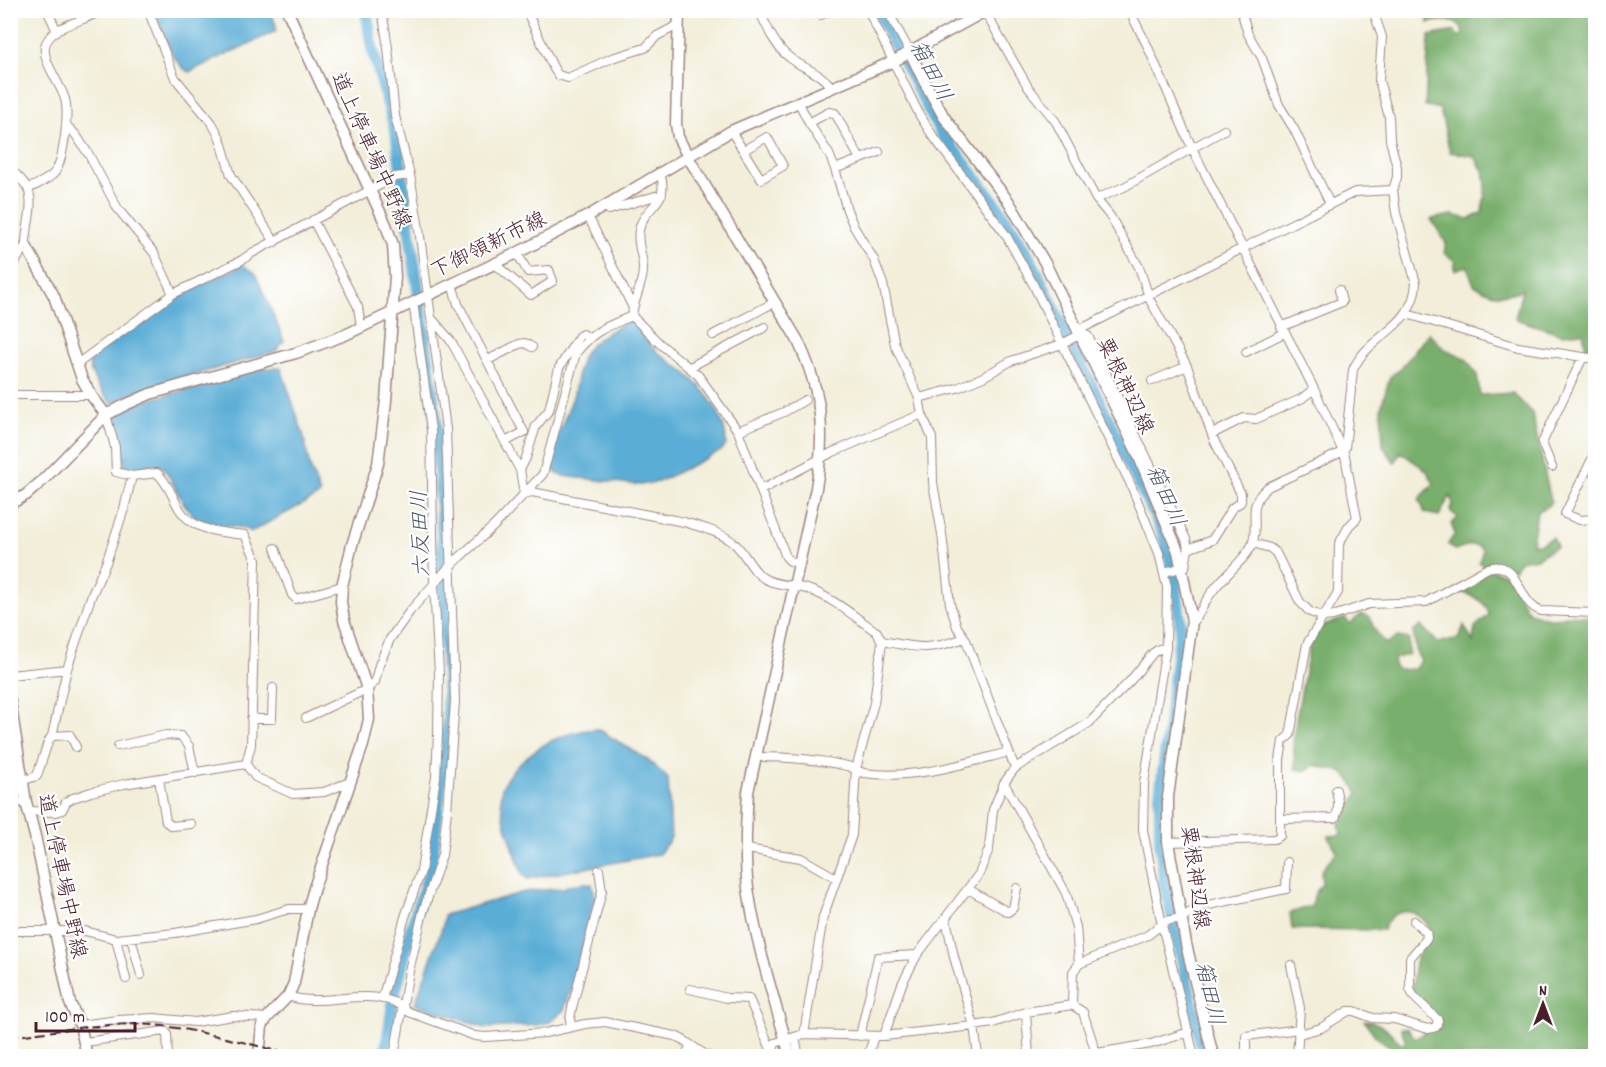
<svg xmlns="http://www.w3.org/2000/svg" width="1606" height="1067" font-family="Dekko,'Klee One',sans-serif">
  <style>
    .forest { fill: #78af6c; stroke: #61674c; stroke-width: 1.5 }
    .water { fill: #5aadd6; stroke: #526680; stroke-width: 1.5 }
    .lines { fill: none; stroke-linecap: round; stroke-linejoin: round }
    .river { stroke: #5aadd6; stroke-width: 12 }
    .street-casing { stroke: #9e8682; stroke-width: 10 }
    .secondary-casing { stroke: #9e8682; stroke-width: 13 }
    .street { stroke: #fff; stroke-width: 8 }
    .secondary { stroke: #fff; stroke-width: 10 }
    .rail { stroke: #4a1f2b; stroke-width: 2; stroke-dasharray: 9 4.5; stroke-linecap: butt }
    .labels { text-anchor: middle; stroke-width: 4.5; stroke-linejoin: round; paint-order: stroke }
    .street-label { font-size: 21px; fill: #4a1f2b; stroke: #fff }
    .water-label { font-size: 22px; font-style: italic; fill: #50586f; stroke: #fff }
  </style>
  <rect width="100%" height="100%" fill="#fff"/>
  <filter id="ink" filterUnits="userSpaceOnUse"><feTurbulence type="fractalNoise" baseFrequency=".0167" numOctaves="2"/><feDisplacementMap in="SourceGraphic" scale="12" xChannelSelector="R" yChannelSelector="G"/><feConvolveMatrix kernelMatrix="1 2 1 2 8 2 1 2 1" color-interpolation-filters="sRGB"/></filter>
  <filter id="wash" filterUnits="userSpaceOnUse"><feTurbulence type="fractalNoise" baseFrequency=".008" numOctaves="4" result="noise"/><feDisplacementMap in="SourceGraphic" scale="24" xChannelSelector="R" yChannelSelector="G"/><feGaussianBlur stdDeviation="1.35" result="paint"/><feColorMatrix in="noise" values="0 0 0 0 0 0 0 0 0 0 0 0 0 0 0 0 0 1.4 0 .05"/><feComposite in="paint" operator="in"/></filter>
  <g filter="url(#wash)">
    <rect width="100%" height="100%" fill="#f2eed9"/>
    <path class="forest" d="M1428 11H1595V355L1586 350 1583 332 1562 334 1515 319 1522 290C1501 297 1494 296 1474 285L1467 266 1455 270V261L1444 253 1446 243 1431 219 1452 215 1469 219 1482 213C1485 185 1492 181 1474 156L1450 152 1440 109 1425 106 1429 36 1455 31 1458 37 1463 34 1461 26C1449 19 1441 20 1428 23Z
      M1429 333 1443 348 1466 359 1477 375 1480 395 1513 393 1532 413 1551 501 1548 506 1537 512 1532 544H1540L1552 537 1557 546 1537 558 1520 561 1514 570C1503 562 1495 560 1484 567L1479 562 1483 550C1474 541 1466 546 1455 550L1448 544 1455 534 1451 524 1458 517 1450 511 1453 504 1450 496 1439 516 1425 513 1419 499 1434 484 1426 470 1400 452 1395 463 1383 446 1381 407 1390 377 1402 367Z
      M1491 570 1508 575 1528 611 1535 615 1556 619 1569 615 1595 617V1056H1404L1376 1037 1364 1020C1379 1021 1393 1033 1401 1045L1406 1042 1401 1028H1407L1415 1038 1422 1035 1425 1031 1439 1029 1441 1026 1440 1020 1412 991C1414 968 1412 954 1432 939 1430 910 1393 900 1383 930L1292 929 1290 913 1312 906 1315 893 1322 884 1321 871 1337 851 1328 836 1341 835 1339 824 1358 794C1344 766 1341 773 1314 765L1307 771 1295 769 1293 736 1310 645 1321 627 1345 618 1350 624 1361 614 1370 617 1374 629 1386 644 1397 637 1409 639V654L1394 659V666L1400 670 1414 669 1421 661 1417 654 1413 632 1421 626 1438 643 1459 638 1464 625 1473 642 1475 627 1489 615C1486 598 1469 595 1455 590Z"/>
    <path class="water" d="M157 10 270 11 276 25V31L189 72C172 64 162 29 155 13Z
      M243 265 255 273 281 333 284 341 276 351 136 392 111 403C102 392 87 373 89 358L177 296Z
      M630 321C641 326 646 340 654 349 664 359 677 365 687 374 707 391 727 419 726 445L721 451 658 482 640 485 563 476C559 475 555 473 553 468 548 448 567 416 573 397 577 383 577 365 585 352 592 341 618 325 630 321Z
      M264 368H281L304 437 309 464 320 495 251 532C239 524 228 527 215 525 184 521 179 489 163 467L150 465 137 469 125 467 116 416 129 407 152 399Z
      M598 729 648 760 668 778 671 838 659 854 527 879 522 873C515 851 501 819 501 796 501 774 531 752 549 742 564 734 582 730 598 729Z
      M585 883 592 884 595 896 573 986 564 1010 550 1022 539 1025 485 1028 415 1004 443 925 444 915 524 892 564 888 569 885Z"/>
    <g class="lines">
      <path class="river" d="M366 10 372 48 396 132 436 419 442 523 448 720 431 867 412 925 394 997 385 1056
        M877 10 941 133 998 207 1026 250 1162 531 1175 577 1181 629 1160 796V842L1165 885 1204 1056"/>
    </g>
  </g>
  <g filter="url(#ink)">
    <g class="lines">
      <g class="street-casing">
        <path id="street" d="M47 10 57 31
          M148 10 175 78 212 123 220 138 231 175 275 242
          M382 10 388 48 395 116 410 175 419 229 446 429 455 701 447 811 442 855 423 912 409 971 394 1056
          M526 10 554 69 558 75 568 78 612 58 645 48 657 36 678 25
          M759 10C767 27 775 47 790 58 804 69 822 73 832 88
          M818 10 821 15 830 10
          M868 10 920 116 933 136 1006 235 1033 284 1130 483 1159 553 1167 587 1166 648 1144 783 1143 830 1162 925 1194 1056
          M887 10 910 52
          M984 10 1028 87 1056 122 1096 199 1110 216 1139 267 1150 300 1187 366 1214 440 1241 494V502L1232 508 1212 540 1188 549
          M1129 10 1147 45 1192 148 1314 389 1345 456 1357 518 1349 526 1339 544 1338 592 1307 644 1290 735 1283 741 1280 760V836L1274 839 1168 842
          M1241 10 1248 34 1262 58 1279 105 1294 129 1330 204
          M798 101 809 123 829 154 835 169 847 210 854 227 874 260 883 284 895 345 919 398 922 414 932 438 933 483 942 534 950 604 957 627 965 638 1015 768
          M809 123 829 112 835 113 860 159
          M66 125 76 135 89 155 118 209 154 253 173 294
          M731 131 761 179 783 166 767 137 744 150
          M10 169C16 174 23 181 27 187 36 204 25 228 26 246L22 250 10 273
          M835 169 879 152
          M660 173C671 204 644 205 639 230 636 244 644 257 643 271 642 287 633 301 632 316L659 343 698 375 738 431 786 557 790 561 800 564
          M28 189C37 184 49 180 55 172 64 159 69 114 65 99 61 84 39 58 46 43 55 23 86 22 101 10
          M1096 199 1124 187 1224 130
          M604 206 609 210 662 194
          M588 216 633 308
          M313 220 358 307 361 327
          M495 264 531 295 553 281 549 270 528 272 517 253
          M452 284 458 304 524 432 505 442
          M1407 314 1518 347 1596 359
          M431 320H433L451 341 520 470 524 494
          M1281 327 1342 302 1339 290
          M1077 331 1355 192 1393 190
          M1078 331 1088 336 1186 539 1188 549 1185 567 1164 572
          M713 335 775 302
          M1246 352 1284 333
          M488 360 519 344 525 343 532 347
          M77 364 173 294 242 260 252 253 395 177 410 175
          M690 367 765 327
          M1152 381 1187 366
          M10 395H91
          M919 398 957 388 983 377 1011 361 1062 344 1079 335
          M106 415 115 447 116 472 132 476 157 473C169 484 172 497 180 510 194 532 222 532 245 535L256 560 251 745 246 764
          M738 431 784 412 805 400
          M1212 434 1244 418 1256 419 1301 399 1314 389
          M1596 451 1565 514 1580 520 1596 519
          M1552 467 1542 443 1583 357
          M520 470 526 458 536 426 549 410 559 368 579 336 583 334 588 338
          M761 490 831 453 922 414
          M524 494 532 492 684 522C700 527 722 532 735 544 746 554 752 572 765 579 778 586 796 585 810 590 833 598 856 618 877 632L882 642 874 703 856 769 852 835 823 917 804 1034
          M1253 543 1270 548 1276 553 1300 602 1310 612 1324 617 1333 616 1369 604 1426 602 1488 568C1520 558 1517 604 1541 611L1596 613
          M275 548 292 595 296 599 342 586
          M1192 621 1195 620C1201 611 1205 601 1212 592 1221 578 1249 557 1253 542 1259 518 1246 505 1268 487L1342 452 1345 448 1353 370C1368 334 1413 330 1416 283L1396 213 1393 190 1397 177V167L1390 140 1389 117 1379 80 1382 37 1373 10
          M882 641C919 648 928 651 965 638
          M10 675 67 669
          M306 718 367 689 375 682 379 665 390 639 410 611 450 566 495 525 543 474 576 353C594 330 606 327 632 316
          M251 719H272L273 688
          M52 736 70 735 76 747
          M118 746 166 735 181 736 189 746 195 773
          M756 757C786 757 817 759 847 766 853 767 858 772 864 773 914 780 962 764 1009 752
          M246 764 255 777 293 794 324 792 350 782
          M159 779 166 822 172 826 191 824
          M24 780 37 776 48 742 52 736 67 669 91 597 106 563 124 509 132 476
          M1004 783 1066 893 1076 927 1079 964
          M10 803 26 802
          M28 811 56 812 62 810 66 802 73 798 91 792 124 784 246 764
          M1280 819 1335 818C1340 809 1338 800 1336 790
          M747 849 801 858 836 878
          M968 889 1008 912 1013 908 1017 888
          M946 919 954 957 974 1026 978 1056
          M10 931H85L116 939 175 933 256 919 289 909H308
          M131 938 141 975
          M116 939 126 979
          M1291 965 1300 1008 1297 1056
          M690 989 727 998 749 999 773 1054
          M288 996C325 1010 377 981 409 1012L475 1036 485 1037 545 1033 585 1024 605 1022 675 1036C687 1040 696 1051 709 1056
          M382 999 405 917 421 871 436 777 438 734 439 673 434 585 431 430 413 302
          M1072 1005 1073 972 1079 964 1148 935 1166 921 1181 918 1199 907 1286 889 1287 862
          M1026 1012 1029 1056
          M80 1025 119 1020 154 1018 195 1022 233 1016 267 1018
          M571 1027 570 1019 572 1008 602 891 599 870
          M1299 1034 1321 1028 1348 1011H1354L1373 1018 1394 1019 1428 1029 1436 1027 1438 1020 1414 997 1410 989V958L1427 938 1426 932 1414 921
          M860 1036 878 957 917 955
          M884 1036 902 984 917 955 979 874 989 849 993 810 1004 783 1015 768 1089 723 1130 681 1153 653 1159 649 1166 648
          M795 1038 799 1056
          M85 1042 165 1031 167 1034 168 1056
          M1097 1053 1151 1044 1189 1032
          M686 1056 690 1046
          M772 1056 775 1043 804 1034 884 1036 974 1026 993 1023 1026 1012 1072 1005 1083 1012 1097 1056
          M868 1056 874 1036
          M1246 1056V1036L1299 1029"/>
      </g>
      <g class="secondary-casing">
        <path id="secondary" d="M679 10 676 124 678 137 688 157 797 339C822 391 826 432 816 488L748 792C746 822 744 858 748 888 756 945 775 1001 790 1056
          M910 52 924 81 944 117 1009 202 1045 263 1137 452 1178 551 1192 621 1168 797V842L1186 944 1213 1056
          M26 246 54 296 82 379 91 395 106 415
          M10 504 26 495 42 481 106 415 125 405 150 394 296 353 345 335 517 253 588 216 731 131 894 61 987 10
          M10 701 26 802 35 836 70 1003 80 1025 87 1056
          M259 1056 262 1026 267 1018 288 996 294 983 308 909 314 888 363 745 369 719 367 689 344 620 341 602 342 586 352 545 378 464 386 401 395 277 393 245 386 225 287 10"/>
      </g>
      <use href="#street" class="street"/>
      <use href="#secondary" class="secondary"/>
      <path class="rail" d="M10 1037C56 1031 117 1020 163 1026 208 1032 253 1045 298 1056"/>
    </g>
  </g>
  <g class="labels">
    <g class="street-label">
      <text transform="translate(372 150) rotate(66)" y="7">道上停車場中野線</text>
      <text transform="translate(488 244) rotate(-26)" y="7">下御領新市線</text>
      <text transform="translate(1126 385) rotate(64)" y="7">粟根神辺線</text>
      <text transform="translate(63 876) rotate(78)" y="7">道上停車場中野線</text>
      <text transform="translate(1196 877) rotate(82)" y="7">粟根神辺線</text>
    </g>
    <g class="water-label">
      <text transform="translate(932 70) rotate(62)" y="8">箱田川</text>
      <text transform="translate(1167 495) rotate(66)" y="8">箱田川</text>
      <text transform="translate(419 534) rotate(-92)" y="8">六反田川</text>
      <text transform="translate(1211 993) rotate(77)" y="8">箱田川</text>
    </g>
  </g>
  <rect width="1606" height="1067" fill="none" stroke="#fff" stroke-width="36"/>
  <g transform="translate(1543 1004)" stroke="#ffffff" stroke-width="4.5" paint-order="stroke">
  <path d="M0-4.5L10 22L0 15L-10 22Z" fill="#4a1f2b"/>
  <text y="-9" font-size="16" font-weight="bold" text-anchor="middle" fill="#4a1f2b">N</text>
  </g>
  <path d="M36 1022v9h99v-9" fill="none" stroke="#4a1f2b" stroke-width="3"/>
  <text x="45" y="1022" font-size="18" fill="#4a1f2b" stroke="#ffffff" stroke-width="4.5" paint-order="stroke">100 m</text>
</svg>
